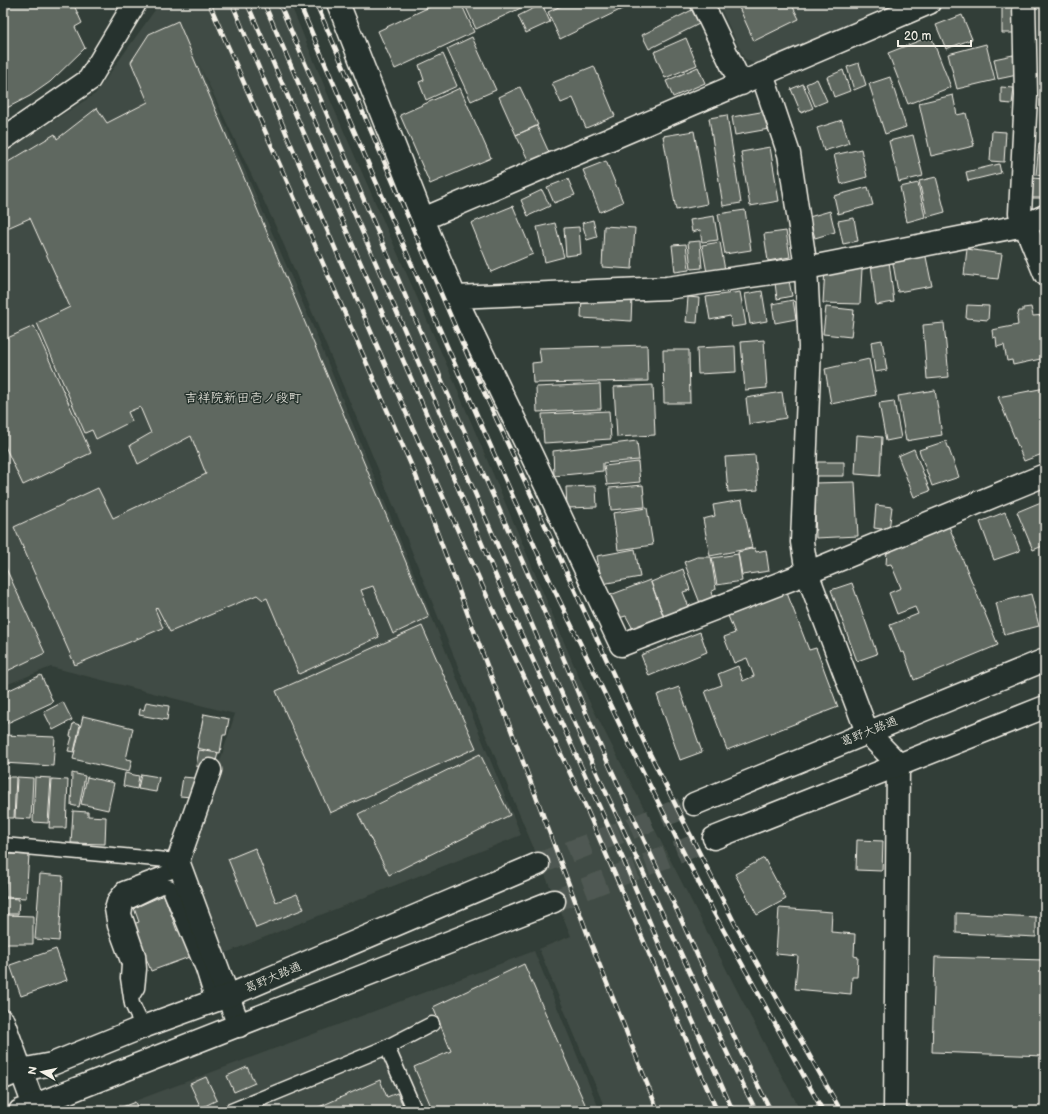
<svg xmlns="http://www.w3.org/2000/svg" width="1048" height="1114" font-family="'Balsamiq Sans','Klee One',sans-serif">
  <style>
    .built { fill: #404b44 }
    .building { fill: #5f6861; stroke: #f4f1e8 }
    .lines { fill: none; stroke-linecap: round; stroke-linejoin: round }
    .primary-tunnel { stroke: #4f5952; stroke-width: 22; stroke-dasharray: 22 11; stroke-linecap: butt }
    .service-casing { stroke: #f4f1e8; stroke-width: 17 }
    .minor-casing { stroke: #f4f1e8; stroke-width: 25 }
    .tertiary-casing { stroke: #f4f1e8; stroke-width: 25 }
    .primary-casing { stroke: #f4f1e8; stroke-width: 25 }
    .service { stroke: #26332d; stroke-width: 14 }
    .minor { stroke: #26332d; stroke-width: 22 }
    .tertiary { stroke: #26332d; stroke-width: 22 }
    .primary { stroke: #26332d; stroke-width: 22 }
    .rail-casing { stroke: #f4f1e8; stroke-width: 4.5 }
    .rail { stroke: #26332d; stroke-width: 3; stroke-dasharray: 9; stroke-linecap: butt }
    .labels { text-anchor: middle; stroke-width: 3; stroke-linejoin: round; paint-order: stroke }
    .street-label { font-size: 12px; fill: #f4f1e8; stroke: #26332d }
    .neighbourhood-label { font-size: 13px; fill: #f4f1e8; stroke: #26332d }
  </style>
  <rect width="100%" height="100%" fill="#323e38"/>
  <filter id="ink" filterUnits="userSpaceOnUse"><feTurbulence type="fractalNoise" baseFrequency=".025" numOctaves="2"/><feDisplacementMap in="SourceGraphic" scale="8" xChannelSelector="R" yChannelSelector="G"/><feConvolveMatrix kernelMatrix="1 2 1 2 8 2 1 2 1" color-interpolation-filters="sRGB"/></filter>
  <g filter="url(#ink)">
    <path class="built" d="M160 3H172L173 5 174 3H290L331 102 452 377 589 701 763 1041 801 1111H606L539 949 571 936 477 714 397 514 278 231 198 62 313 327 521 835 223 954 189 858 235 714 51 667 3 686V153L95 94Z
      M718 3H895L756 65 744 58Z
      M534 951 600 1111H108L135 1101Z"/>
    <path class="building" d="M3 3H73L82 23 75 27 85 48 50 82 30 96 3 110Z
      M438 3H461L474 32 395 69 378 31Z
      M464 3H524L525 6 476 29Z
      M567 3H621L624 8 560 39 548 12Z
      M737 3H791L799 19 754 41Z
      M1002 3H1015V33H1002Z
      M542 4 550 22 526 33 518 16Z
      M692 10 699 24 649 49 642 35Z
      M962 15 972 39 946 49 936 25Z
      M178 21 429 617 393 634 373 586 361 590 379 637 299 674 267 598 263 600 257 595 170 632 157 607 155 609 163 628 75 665 14 527 98 488 113 518 206 474 191 436 138 464 130 445 151 433 140 407 128 412 132 421 96 439 92 430 85 433 37 323 70 307 30 218 3 230V165L55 134 57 139 97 108 107 123 148 102 131 62 149 34Z
      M931 36 951 87 908 104 888 53Z
      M472 37 496 90 471 101 447 49Z
      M686 38 697 65 665 78 654 52Z
      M986 44 995 80 957 89 948 54Z
      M443 54 457 86 426 100 419 82 424 80 419 65Z
      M1013 55 1017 75 998 79 994 59Z
      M859 63 866 85 854 90 847 67Z
      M594 66 615 116 586 128 573 98 561 103 552 83Z
      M698 67 705 83 673 97 666 81Z
      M843 70 850 91 834 97 827 77Z
      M890 77 906 127 885 134 869 84Z
      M817 79 827 101 815 106 806 84Z
      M803 84 813 108 801 113 791 89Z
      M520 87 538 125 516 135 499 97Z
      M1001 87 1014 88 1012 104 1001 103Z
      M460 88 491 158 430 184 400 115Z
      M953 95 957 115 966 113 974 146 931 156 919 103Z
      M766 111 769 129 735 135 732 117Z
      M727 115 741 203 723 206 709 118Z
      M842 120 849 143 824 151 817 128Z
      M537 126 551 157 531 166 516 135Z
      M694 131 707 204 676 210 663 136Z
      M992 131 1006 132 1004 162 990 161Z
      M913 135 923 176 899 182 889 141Z
      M1039 143H1045V154L1038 153Z
      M770 147 779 201 750 206 741 152Z
      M861 149 867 177 841 184 834 155Z
      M1038 154 1045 155V176L1036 175Z
      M606 161 623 202 600 212 583 170Z
      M999 164 1001 173 968 181 966 172Z
      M936 177 945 212 927 217 919 181Z
      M1033 178 1045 179V198H1032Z
      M568 179 575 195 554 203 547 187Z
      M918 183 925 217 907 222 900 187Z
      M868 187 873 205 838 214 834 196Z
      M542 190 550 206 528 216 521 200Z
      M513 206 533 254 491 272 471 223Z
      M745 210 751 250 725 254 718 214Z
      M830 211 835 232 815 238 809 217Z
      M714 216 718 240 702 242 700 230 692 232 690 220Z
      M854 218 858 241 843 244 838 221Z
      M593 220 597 237 587 240 582 223Z
      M555 223 564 257 545 262 537 227Z
      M604 226 635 228 632 269 602 267Z
      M579 227 581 254 566 256 564 228Z
      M786 231 790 257 768 261 764 234Z
      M700 241 702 268 691 269 688 242Z
      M720 242 725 270 707 273 702 245Z
      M686 244 689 270 675 272 672 245Z
      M967 249 1002 254 998 279 964 275Z
      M925 252 932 286 898 292 892 258Z
      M889 261 894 302 876 305 871 264Z
      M825 268 862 269 860 304 823 303Z
      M789 281 792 296 777 299 775 283Z
      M762 291 767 321 750 324 745 294Z
      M740 292 746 325 732 327 730 316 710 320 706 297Z
      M582 295 632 297 631 321 581 318Z
      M688 297 699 298 697 323 686 322Z
      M793 300 796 319 775 323 772 304Z
      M967 305 989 306 988 320 966 318Z
      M826 307 854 310 851 337 823 334Z
      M1031 307 1033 316 1045 315V358L1013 365 1012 360 1007 361 1004 345 997 347 996 337 993 338 992 330 1018 325 1017 318 1019 311H1023V308Z
      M944 323 949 377 927 379 923 325Z
      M34 326 91 453 23 485 3 442V340Z
      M764 340 767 388 745 390 741 342Z
      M882 340 887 370 875 372 871 342Z
      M647 345 648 381 533 383 532 363 541 362 539 348Z
      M735 346 736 372 698 374 697 348Z
      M663 350H689L690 403H664Z
      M869 359 876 395 831 404 825 369Z
      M600 384 601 409 537 412 536 387Z
      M653 385 655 435 617 437 614 387Z
      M1045 388V453L1024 461 998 397Z
      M935 390 942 435 906 441 898 396Z
      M782 392 786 418 749 424 746 398Z
      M894 401 901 438 886 441 879 403Z
      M609 411 611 439 544 443 542 414Z
      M857 435 882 437 880 476 855 474Z
      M637 441 639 460 603 463V471L554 476 553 451Z
      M946 441 959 477 932 486 919 450Z
      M914 449 930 491 914 497 898 456Z
      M755 455 758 490 728 492 725 457Z
      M638 462 640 482 607 485 604 466Z
      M815 462H844V476H815Z
      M855 482 858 536 816 538 814 483Z
      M643 485 645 507 611 510 609 488Z
      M596 486 597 507 567 508 566 487Z
      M742 500 752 548 710 556 703 519 715 516 713 505Z
      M1041 502 1045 513V545L1033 550 1017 512Z
      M876 505 892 507 889 530 874 528Z
      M647 508 653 545 618 550 613 513Z
      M1005 512 1020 551 994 560 980 522Z
      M948 524 998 645 914 680 904 652 901 653 890 625 918 614 915 607 897 614 889 593 901 588 891 564 886 565 887 550Z
      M755 548 756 552 766 550 769 571 742 575 738 552Z
      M635 549 640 577 602 584 597 556Z
      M738 554 742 581 717 585 712 558Z
      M697 557H711L716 589 711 592 713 598 700 603 684 562Z
      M3 562 45 653 3 673Z
      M683 569 690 590 683 592 689 607 664 617 651 582Z
      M650 580 664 618 633 629 626 616 615 619 605 597Z
      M852 583 877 654 857 661 831 590Z
      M787 593 809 650 816 648 838 707 727 750 705 691 722 685 718 674 738 666 743 681 754 676 747 658 734 663 724 637 735 633 728 616Z
      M1031 594 1039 626 1004 635 996 603Z
      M422 626 476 748 330 813 276 691Z
      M700 632 707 652 649 676 641 655Z
      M41 675 53 702 3 725V693Z
      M679 687 702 752 680 760 657 695Z
      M63 702 72 720 53 730 44 712Z
      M146 702 169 706 167 720 139 715 140 709 144 710Z
      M204 714 229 719 226 735H223L220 753 197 748Z
      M83 716 133 728 126 759 132 760 129 772 73 759Z
      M73 723 80 725 74 752 68 751 72 737 70 736Z
      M3 735 55 737 53 766 3 763Z
      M199 750 218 753 214 769 196 766Z
      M480 754 510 815 389 875 358 814Z
      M72 773 85 776 79 807 71 805Z
      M125 773 139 776 137 789 123 786Z
      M141 774 159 777 156 792 138 789Z
      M3 777H16L14 818H3Z
      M17 777 33 778 31 819 15 818Z
      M35 777 51 778 48 823 33 822Z
      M87 777 114 783 108 810 81 804Z
      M183 777 194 778 191 797 180 796Z
      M52 779 68 780 66 828H49Z
      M73 811 88 812V816L106 817 105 844 71 843Z
      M857 840 883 841 882 871 856 870Z
      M255 848 276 902 297 894 304 909 256 928 228 859Z
      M8 854 29 855 26 898 5 897Z
      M764 858 786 899 757 915 735 874Z
      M40 874 63 876 59 941 35 939Z
      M164 895 177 931 181 929 192 956 151 971 133 924 139 922 134 908Z
      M4 898 19 899 18 914H3Z
      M779 908 832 912 831 932 855 934 854 956 858 957 857 977H852L851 994 795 989 798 956 776 954Z
      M956 913 1036 917V937L956 933Z
      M5 915 33 916V944H4L3 926H5Z
      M56 949 67 980 21 996 10 965Z
      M935 957 1045 960V1056L932 1052Z
      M524 964 588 1111H433L414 1067 451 1051 433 1007Z
      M247 1067 255 1083 234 1092 227 1076Z
      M206 1077 217 1100 201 1108 190 1084Z
      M380 1080 387 1097 397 1093 406 1111H310Z
      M135 1102 139 1111H116L115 1110Z"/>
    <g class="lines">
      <path class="primary-tunnel" d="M538 864 694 804
        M554 901 714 838"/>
      <g class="service-casing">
        <path id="service" d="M3 845 178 861
          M131 998 137 988 139 969 138 955 124 914 126 903 161 886 169 887 203 969 213 1001
          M143 1027 132 1004 128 978 129 964 115 926 112 909 115 899 123 889 180 868
          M387 1047 415 1111
          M231 1111 387 1047 432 1024"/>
      </g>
      <g class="minor-casing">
        <path id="minor" d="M338 3 423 219 455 297 531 454 621 645 807 573 1045 475
          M702 3 741 84
          M1024 3 1026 96 1020 213 1045 274
          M762 74 789 154 806 268 810 347 802 542 807 573 867 732 898 764 895 1111
          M423 219 929 3
          M455 297 667 288 806 268 1025 225 1045 216
          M210 770 178 861 239 1026
          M3 1021 34 1106"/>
      </g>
      <g class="tertiary-casing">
        <path id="tertiary" d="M3 139 89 80 135 3"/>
      </g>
      <g class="primary-casing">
        <path id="primary" d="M694 804 1045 660
          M714 838 1045 707
          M3 1078 21 1070 52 1064 143 1027 228 996 538 864
          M20 1111 554 901"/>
      </g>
      <use href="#service" class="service"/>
      <use href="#minor" class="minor"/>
      <use href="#tertiary" class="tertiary"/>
      <use href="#primary" class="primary"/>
      <g class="rail-casing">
        <path id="rail" d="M209 3 416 476 592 946 658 1111
          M232 3C316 207 404 410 494 612 523 678 557 743 587 810 631 910 673 1011 717 1111
          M247 3 417 392 509 607 623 859 670 970 733 1111
          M264 3 429 387 584 745 730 1059 756 1111
          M279 3 442 381 536 592 597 739 680 917 742 1054 771 1111
          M299 3 459 374 550 581 632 750 714 913 823 1111
          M316 3 473 368 647 748 735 924 841 1111"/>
      </g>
      <use href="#rail" class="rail"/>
    </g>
  </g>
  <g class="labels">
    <g class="street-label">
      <text transform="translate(869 731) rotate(-22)" y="4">葛野大路通</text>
      <text transform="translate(273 977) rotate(-23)" y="4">葛野大路通</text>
    </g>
    <g class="neighbourhood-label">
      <text x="243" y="402">吉祥院新田壱ノ段町</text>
    </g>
  </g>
  <rect width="1048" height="1114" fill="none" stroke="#26332d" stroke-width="16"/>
  <rect x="8" y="8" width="1032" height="1098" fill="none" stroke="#f4f1e8" stroke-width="1.5" filter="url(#ink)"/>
  <g transform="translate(42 1072) rotate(279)" stroke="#26332d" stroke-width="3" paint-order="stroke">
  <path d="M0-3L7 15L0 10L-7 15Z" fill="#f4f1e8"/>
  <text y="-6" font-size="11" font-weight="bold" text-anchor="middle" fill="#f4f1e8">N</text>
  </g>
  <path d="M898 40v6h73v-6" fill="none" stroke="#f4f1e8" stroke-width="2"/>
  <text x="904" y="40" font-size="12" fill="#f4f1e8" stroke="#26332d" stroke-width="3" paint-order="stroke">20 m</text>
</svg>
